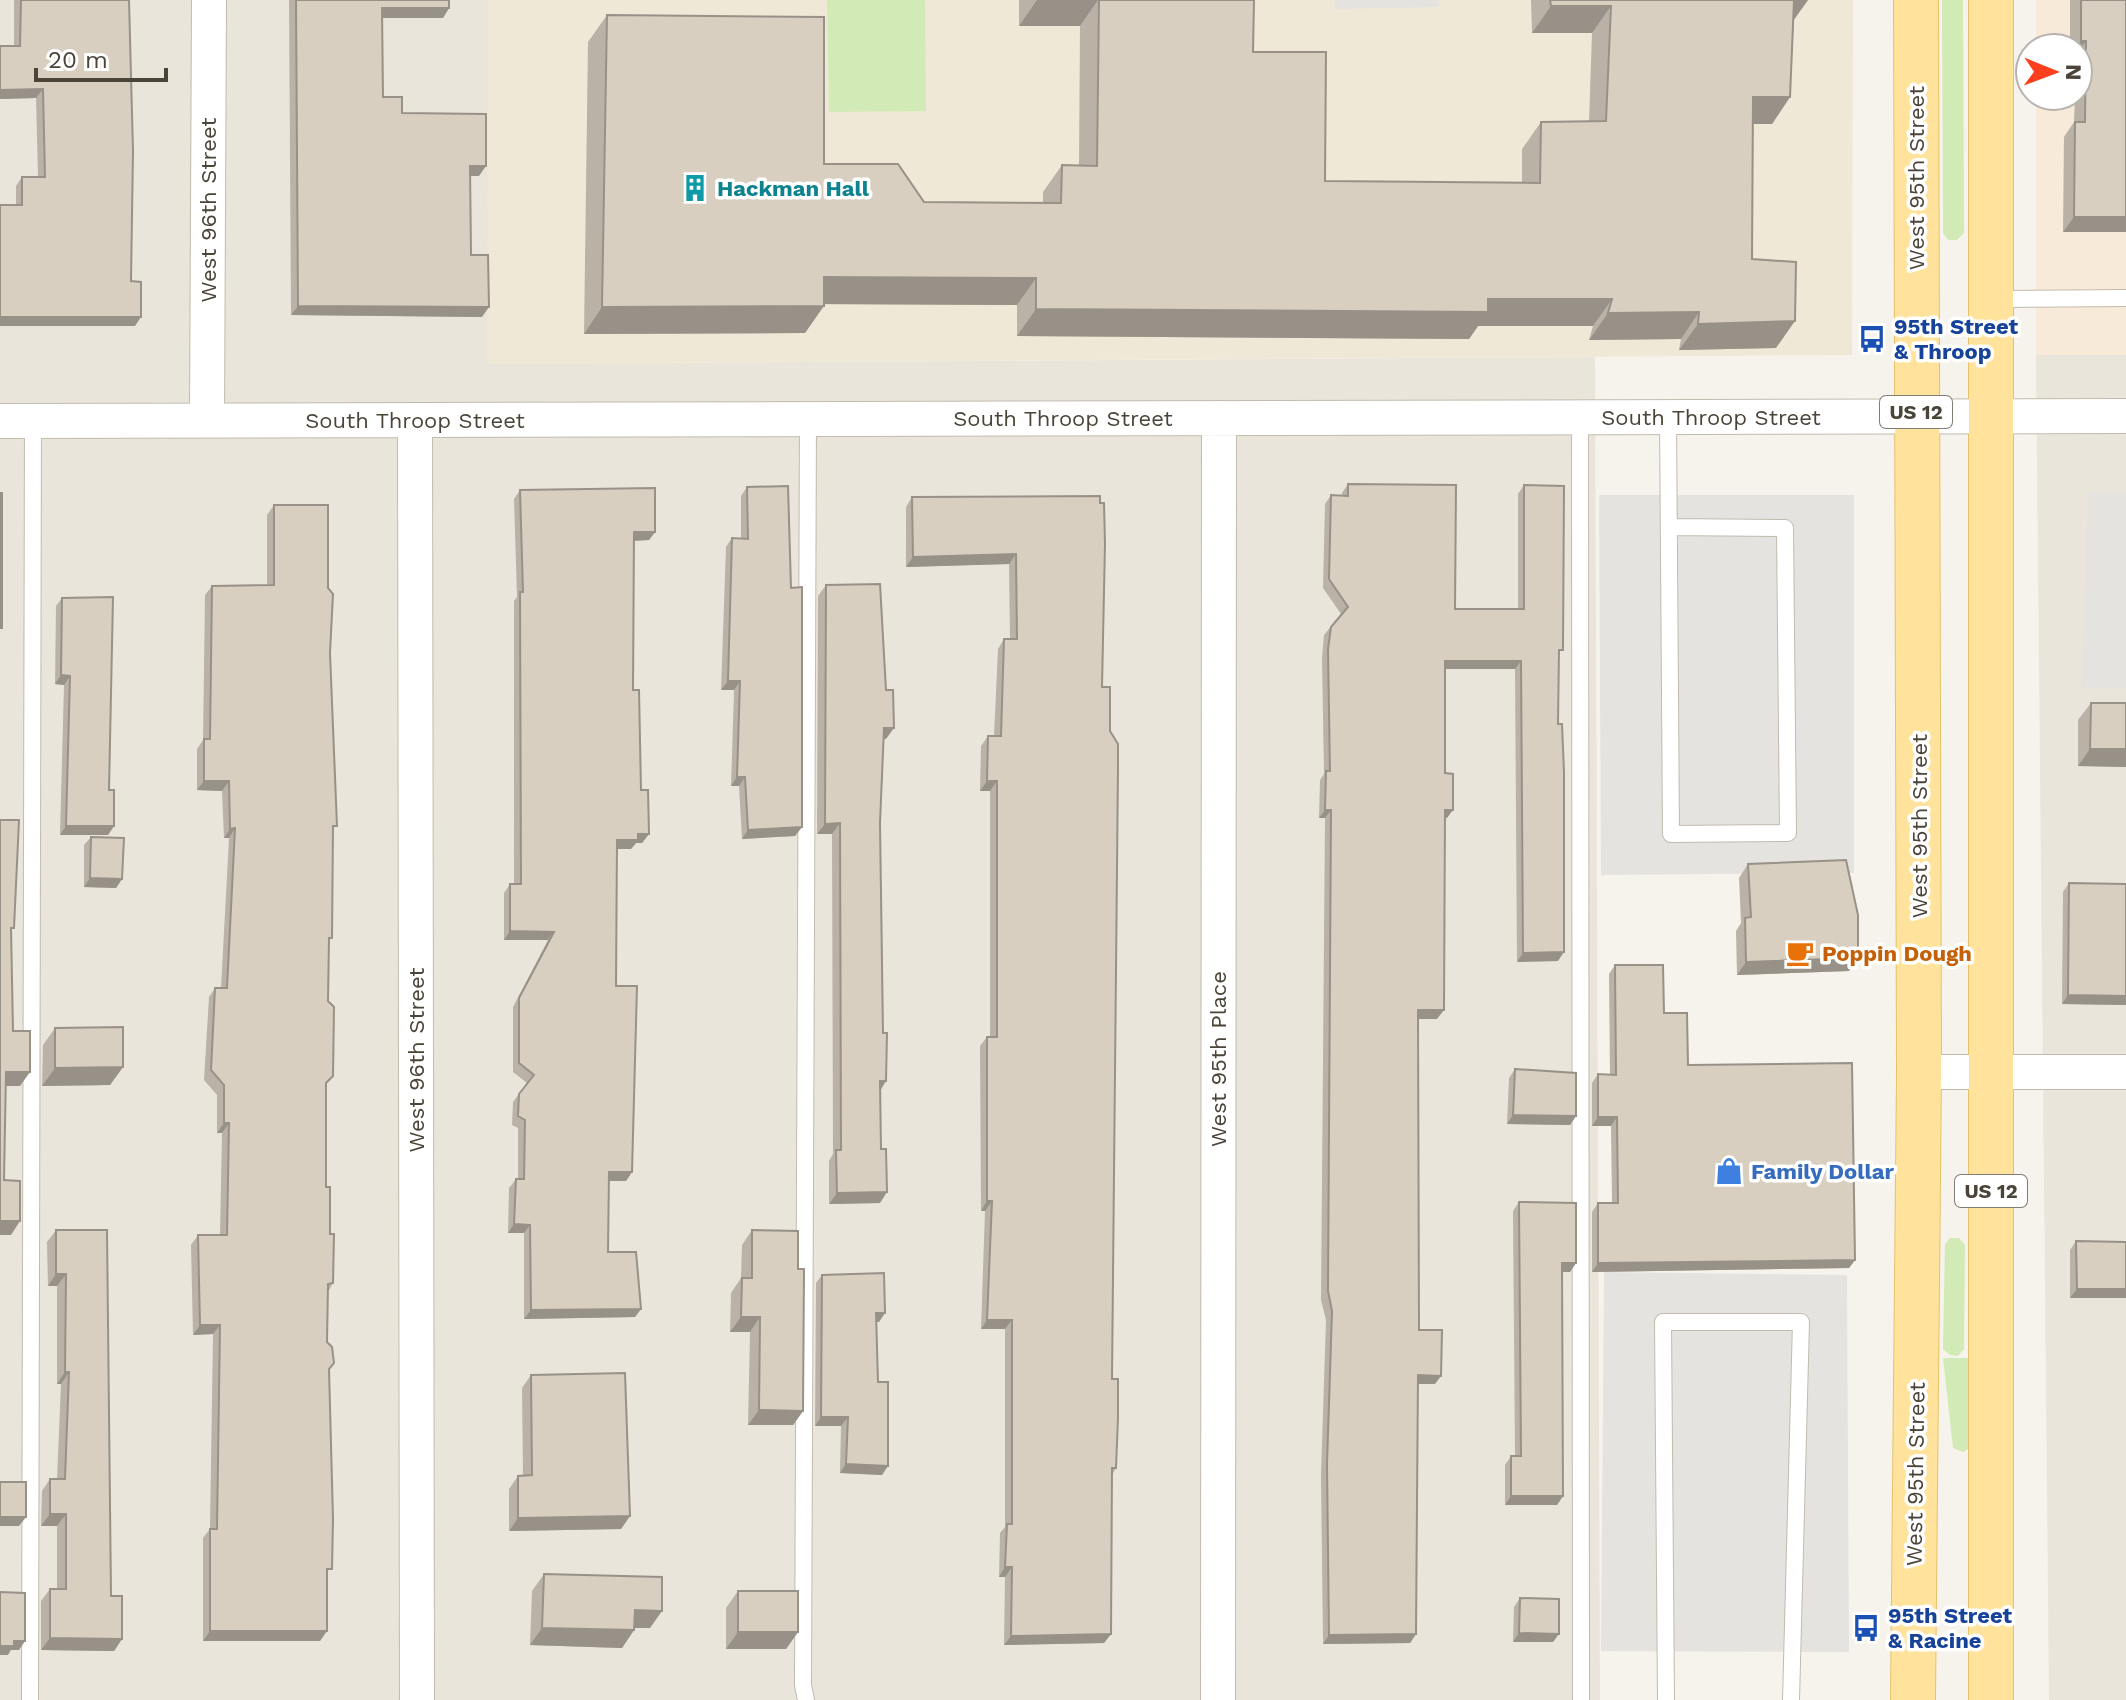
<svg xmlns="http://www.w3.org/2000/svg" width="2126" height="1700" font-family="'Work Sans',sans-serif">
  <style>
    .residential { fill: #eae5da }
    .commercial { fill: #f7ead8 }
    .education { fill: #efe8d6 }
    .green { fill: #d2eab5 }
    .parking { fill: #e5e3e0 }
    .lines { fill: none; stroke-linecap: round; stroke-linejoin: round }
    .service-casing { stroke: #c2bbae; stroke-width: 18 }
    .minor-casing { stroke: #c2bbae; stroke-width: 36 }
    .primary-casing { stroke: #e6c16a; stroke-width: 46 }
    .service { stroke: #fff; stroke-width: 16 }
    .minor { stroke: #fff; stroke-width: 34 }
    .primary { stroke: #ffe39c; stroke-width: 44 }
    .wall { fill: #bab2a6 }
    .shaded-wall { fill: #979187 }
    .building { fill: #d8cfc1; stroke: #979187; stroke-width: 2 }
    .labels { text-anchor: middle; stroke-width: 7; stroke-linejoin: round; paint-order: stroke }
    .shield { fill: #fff; stroke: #817c74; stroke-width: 2 }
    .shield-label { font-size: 20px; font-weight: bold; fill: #4b4439 }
    .street-label { font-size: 22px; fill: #4b4439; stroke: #fff }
    .culture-label { font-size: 22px; font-weight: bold; fill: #0d838f; stroke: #fff; text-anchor: start }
    .transit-label { font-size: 22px; font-weight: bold; fill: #164399; stroke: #fff; text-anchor: start }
    .food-label { font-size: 22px; font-weight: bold; fill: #c56008; stroke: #fff; text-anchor: start }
    .shop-label { font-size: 22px; font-weight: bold; fill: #366cbe; stroke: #fff; text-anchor: start }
  </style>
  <rect width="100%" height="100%" fill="#f6f3ec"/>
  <path class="residential" d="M0 0H488V364L1595 357 1600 1700H0Z
    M2036 355H2126V1700H2049Z"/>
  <path class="commercial" d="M2036 0H2126V355H2036V96H2078V48H2036Z"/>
  <path class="education" d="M488 0H1853L1852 355 487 364Z"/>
  <path class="green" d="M827 0H925L926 111 829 112Z
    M1942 0H1963L1964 233 1957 240H1948L1943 233Z
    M1950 1238H1959L1965 1245 1964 1349 1958 1356 1950 1355 1943 1349 1945 1244Z
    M1943 1358H1968V1449L1963 1452 1953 1448Z"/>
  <path class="parking" d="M1335 0H1440L1439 7 1335 9Z
    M2088 493H2126V688L2081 689Z
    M1599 495H1854V873L1601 875Z
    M1604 1272 1847 1275 1849 1652 1601 1651Z"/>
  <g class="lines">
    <g class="service-casing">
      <path id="service" d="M1994 299 2126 298
        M1580 417 1581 1700
        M1668 417 1671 834 1788 833 1785 528 1669 527
        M30 1700 33 421
        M806 1700 803 1685 808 419
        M1666 1700 1663 1322H1801L1791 1700"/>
    </g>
    <g class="minor-casing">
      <path id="minor" d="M207 420 209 0
        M415 420 417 1700
        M0 421 2126 416
        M1919 1072H2126
        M1218 1700 1219 418"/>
    </g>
    <g class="primary-casing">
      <path id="primary" d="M1991 0V1700
        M1913 1700 1919 1072 1916 0"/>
    </g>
    <use href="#service" class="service"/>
    <use href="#minor" class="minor"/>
    <use href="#primary" class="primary"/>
  </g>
  <path class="wall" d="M14 0H129L131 281 135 326 16 205V186L22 177H38L36 98 0 99V46H14Z
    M289 0H449V8L443 18H382L383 97 479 176H470L471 255 482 317 291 315Z
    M1019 0H1254L1253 52 1325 181 1522 183V149L1541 122H1589L1592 33H1532L1531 0H1808L1794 20 1790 97 1772 124H1753L1752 259 1776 348 1679 350 1681 339 1589 340 1593 326H1478L1469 339 1017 336V305L824 304 805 333 584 334 588 42 607 15 824 164 924 202 1043 203V192L1062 165H1079L1080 26H1019Z
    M2070 0H2126V232H2063L2064 137 2074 122 2075 96H2078V48H2070Z
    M1348 484 1455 609H1518V494L1524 485 1559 655 1558 961 1517 962 1515 669H1445V773L1447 818H1445L1437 1019H1418L1419 1330 1435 1384H1418L1416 1634 1410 1643 1323 1644 1321 1474 1326 1320 1321 1300 1325 818H1319L1320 780 1324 774 1322 658 1324 635 1341 614 1323 588 1325 504 1331 495 1342 496V493Z
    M747 487 791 588 802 827 795 836 742 839 739 786H731L734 690H721L726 547 732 538 741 539V496Z
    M520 490 655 532 649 540 634 541 633 690 641 790 649 834 642 843H636L631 849H617L616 986 632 1172 626 1181H609L608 1252 641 1309 635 1317 524 1319V1233H508L509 1188 516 1179H518V1128L512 1125 513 1102 527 1083 513 1072V1007L548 940H504V893L510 884H514V601L517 597 514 499Z
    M1100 496 1112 1379 1116 1468 1112 1475 1111 1634 1104 1643 1004 1645 1005 1577H999L1000 1533 1005 1527V1329H981L985 1211H981L980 1046 987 1037H990V791H980L981 746 988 736H994L998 649 1004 639H1010L1009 564 906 567V507L912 497Z
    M274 505 328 588 330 653 333 833 329 943 326 1086V1187L333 1283 328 1292 327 1342 334 1363 329 1370 327 1577 320 1641H203V1538L210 1529 213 1334 193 1335 191 1245 198 1235H220L222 1133H217V1095L204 1080 209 997 215 988H221L229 838H224L222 791 197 790V749L203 740 205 595 212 586 267 585V515Z
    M826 585 886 739H883L880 823 883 1033 886 1081 880 1091V1203L829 1204V1161L833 1154 832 834H817L818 596Z
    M62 598 114 826 108 835H60L64 685 55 684 56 606Z
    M2091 703H2126V767L2078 766V720Z
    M91 837 122 879 116 888 84 887V845Z
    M1748 864 1849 971 1737 975 1736 931 1741 923 1739 878Z
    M2069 883 2126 1005 2062 1004 2063 892Z
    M1615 965 1664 1013 1688 1065 1855 1260 1849 1268 1592 1272V1212L1598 1203H1612L1611 1126H1592V1083L1598 1074 1610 1075 1609 974Z
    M55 1028 123 1067 110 1085 42 1086 43 1045Z
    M1515 1069 1576 1116 1570 1125 1507 1124 1509 1078Z
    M1519 1202 1576 1263 1570 1272H1562L1563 1496 1557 1505H1505V1465L1511 1456H1515L1513 1211Z
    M56 1230H107L111 1596 122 1639 114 1651 41 1650V1601L50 1589H57V1526H41L42 1491 50 1479H57L61 1384H57V1286H48L47 1242Z
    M752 1230 798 1269 803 1411 793 1425H748L750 1332H730L731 1293 741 1278 742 1245Z
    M2076 1241 2126 1242V1298H2070V1250Z
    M822 1275 879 1322H876L882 1475 840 1473 841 1426H815L816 1283Z
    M531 1375 630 1516 621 1529 509 1531V1489L518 1476H523L522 1388Z
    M544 1574 650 1628H634V1630L622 1648 530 1645 532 1591Z
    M738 1591 798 1632 786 1649H726V1608Z
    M1520 1598 1553 1642H1513L1514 1607Z"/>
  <path class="shaded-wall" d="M1037 0H1098L1080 26H1019Z
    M1794 0H1808L1789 26Z
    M1551 6H1611L1592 33H1532Z
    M382 8H449L443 18H375Z
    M2081 41H2086L2078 52V48H2076Z
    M43 89 36 98 0 99V90Z
    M1753 97H1790L1772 124H1734Z
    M470 166H486L479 176H463Z
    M2074 217H2126V232H2063Z
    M824 277 1036 278 1017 305 805 304Z
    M1488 299H1612L1593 326H1478L1469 339 1017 336 1036 309Z
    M298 306 489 307 482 317 291 315Z
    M824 306 805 333 584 334 602 307Z
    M1699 312 1681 339 1589 340 1608 313Z
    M0 317H141L135 326H0Z
    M1795 321 1776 348 1679 350 1698 324Z
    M634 532H655L649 540 627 541Z
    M1016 554 1009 564 906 567 913 557Z
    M1445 661H1521L1515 669H1439Z
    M61 675 70 676 64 685 55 684Z
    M728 681H740L734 690H721Z
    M884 728H894L886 739H876Z
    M2090 749H2126V767L2078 766Z
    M737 777H745L739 786H731Z
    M204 781H229L222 791 197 790Z
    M987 781H997L990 791H980Z
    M1325 810H1331L1325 818H1319Z
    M1445 810H1453L1447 818H1438Z
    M840 823 832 834H817L825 824Z
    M66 826H114L108 835H60Z
    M802 827 795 836 742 839 748 830Z
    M235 828 229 838H224L230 829Z
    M638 834H649L642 843H636L631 849H611L617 840Z
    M90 878 122 879 116 888 84 887Z
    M510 931 554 932 548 940H504Z
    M1564 952 1558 961 1517 962 1523 953Z
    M1858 958 1849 971 1737 975 1746 962Z
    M2068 995 2126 996V1005L2062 1004Z
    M1418 1010H1444L1437 1019H1412Z
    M123 1067 110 1085 42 1086 55 1068Z
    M6 1072H30L20 1086H0Z
    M880 1081H886L879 1092Z
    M1513 1115 1576 1116 1570 1125 1507 1124Z
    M1598 1117H1617L1611 1126H1592Z
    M224 1123H229L222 1133H217Z
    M609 1172H632L626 1181H603Z
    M887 1192 880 1203 829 1204 837 1193Z
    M987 1201H992L985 1211H981Z
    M0 1221H20L11 1235H0Z
    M514 1224 530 1225 524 1233H508Z
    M1855 1260 1849 1268 1592 1272 1598 1263Z
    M1562 1263H1576L1570 1272H1555Z
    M56 1274H66L57 1286H48Z
    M2077 1289H2126V1298H2070Z
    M641 1309 635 1317 524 1319 531 1310Z
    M876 1313H885L879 1322H869Z
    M741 1317H760L750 1332H730Z
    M987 1320H1012L1005 1329H981Z
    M200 1325H220L213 1334 193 1335Z
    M65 1372H69L61 1384H57Z
    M1418 1375 1441 1376 1435 1384H1412Z
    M759 1410 803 1411 793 1425H748Z
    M821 1417H848L841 1426H815Z
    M846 1464 888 1466 882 1475 840 1473Z
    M1511 1496H1563L1557 1505H1505Z
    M50 1514H66L57 1526H41Z
    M630 1516 621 1529 509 1531 518 1518Z
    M0 1517H26L19 1526H0Z
    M1005 1567H1012L1005 1577H999Z
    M635 1610 662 1611 650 1628H623Z
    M542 1628 634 1630 622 1648 530 1645Z
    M210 1631H327L320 1641H203Z
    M738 1632H798L786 1649H726Z
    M1519 1633 1559 1634 1553 1642H1513Z
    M1111 1634 1104 1643 1004 1645 1011 1636Z
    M1416 1634 1410 1643 1323 1644 1329 1635Z
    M50 1638 122 1639 114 1651 41 1650Z
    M14 1641H25L19 1650H11L8 1655H0V1646Z"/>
  <path class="building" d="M21 0H129L133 151 131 281 141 282V317H0V205H22V177H45L43 89 0 90V46H20Z
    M296 0H449V8H382L383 97H402V113L486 114V166H470L471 255H488L489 307 298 306Z
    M1099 0H1254L1253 52H1326L1325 181 1540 183 1541 122 1606 121 1611 6H1551L1550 0H1794L1790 97H1753L1752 259 1796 262 1795 321 1698 324 1699 312 1608 313 1612 299H1488V312L1036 309V278L824 277V306L602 307 607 15 824 17V164H898L924 202 1061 203 1062 165 1097 166Z
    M2081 0H2126V217H2074L2075 122H2085L2086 41H2081Z
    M1348 484 1456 485 1455 609H1524V485L1564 486 1563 650H1559L1558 724H1562L1564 772V952L1523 953 1521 661H1445V773L1453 774V810H1445L1444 1010H1418L1419 1330H1442L1441 1376 1418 1375 1416 1634 1329 1635 1327 1465 1332 1311 1328 1291 1331 810H1325L1326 771H1330L1328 649 1331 627 1348 607 1329 579 1331 495 1348 496Z
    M788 486 791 588 802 587V827L748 830 745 777H737L740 681H728L732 538 748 539 747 487Z
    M655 488V532H634L633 690H639L641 790H648L649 834H638V840H617L616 986H637L632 1172H609L608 1252H636L641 1309 531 1310 530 1225 514 1224 516 1179H524L525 1120 518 1116 519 1094 534 1075 519 1063V998L554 932 510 931V884H521L520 592H523L520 490Z
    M0 493H2V628H0Z
    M1100 496V503H1104L1105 544 1102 687H1110V731L1118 744V766L1112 1379H1118V1418L1116 1468H1112L1111 1634 1011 1636 1012 1567H1005L1007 1524H1012V1320H987L992 1201H987V1037H997V781H987L988 736H1001L1004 639H1017L1016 554 913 557 912 497Z
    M274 505H328V588L333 594 330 653 337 826H333L332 938H329L328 1001 334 1007 333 1076 326 1083V1187H330V1234H334L333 1283 328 1284 327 1342 332 1347 334 1363 329 1369 333 1519 332 1569H327V1631H210V1529H217L220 1325H200L198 1235H227L229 1123H224V1085L211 1070 215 988H227L235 828 230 829 229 781H204V739H210L212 586 274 585Z
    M880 584 886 690H893L894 728H884L880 823 883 1033H887L886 1081H880L881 1149H886L887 1192 837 1193 836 1150H841L840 823 825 824 826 585Z
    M113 597 109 790H114V826H66L70 676 61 675 62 598Z
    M2091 703H2126V749H2090Z
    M0 820H19L14 928H11L13 1031H30V1072H6L4 1180 20 1181V1221H0Z
    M91 837 124 838 122 879 90 878Z
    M1846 860 1858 915V958L1746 962 1745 918 1751 917 1748 864Z
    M2069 883 2126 884V996L2068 995Z
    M1615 965H1663L1664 1013H1687L1688 1065 1852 1063 1855 1260 1598 1263V1203H1618L1617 1117H1598V1074L1616 1075Z
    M123 1027V1067L55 1068V1028Z
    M1515 1069 1576 1073V1116L1513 1115Z
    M1519 1202 1576 1203V1263H1562L1563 1496H1511V1456H1521Z
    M56 1230H107L111 1596H122V1639L50 1638V1589H66V1514H50V1479H65L69 1372H65L66 1274H56Z
    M752 1230 798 1231V1269H804L803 1411 759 1410 760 1317H741L742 1278H752Z
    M2076 1241 2126 1242V1289H2077Z
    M884 1273 885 1313H876L878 1382H888V1466L846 1464 848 1417H821L822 1275Z
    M625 1373 630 1516 518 1518V1476L532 1475 531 1375Z
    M0 1482H26V1517H0Z
    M544 1574 662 1577V1611L635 1610 634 1630 542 1628Z
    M738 1591H798V1632H738Z
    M0 1592 25 1593V1641H14V1646H0Z
    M1520 1598 1559 1599V1634L1519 1633Z"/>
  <defs>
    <g id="building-bare" transform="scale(2.16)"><path d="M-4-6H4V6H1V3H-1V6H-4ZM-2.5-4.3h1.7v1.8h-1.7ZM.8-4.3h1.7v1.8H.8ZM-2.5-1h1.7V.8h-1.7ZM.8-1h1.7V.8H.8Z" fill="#0f9aa8" stroke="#fff" stroke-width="2.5" paint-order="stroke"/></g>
    <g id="bus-bare" transform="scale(2.16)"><path d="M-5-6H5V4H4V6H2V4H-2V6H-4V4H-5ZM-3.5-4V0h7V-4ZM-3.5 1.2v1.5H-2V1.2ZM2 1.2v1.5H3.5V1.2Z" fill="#1a4fb4" stroke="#fff" stroke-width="2.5" paint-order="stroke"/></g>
    <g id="cafe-bare" transform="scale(2.16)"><path d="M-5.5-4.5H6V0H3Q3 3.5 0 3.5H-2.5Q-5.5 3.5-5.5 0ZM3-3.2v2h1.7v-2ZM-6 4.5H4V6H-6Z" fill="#e8710a" stroke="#fff" stroke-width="2.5" paint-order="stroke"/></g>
    <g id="shop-bare" transform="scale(2.16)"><path d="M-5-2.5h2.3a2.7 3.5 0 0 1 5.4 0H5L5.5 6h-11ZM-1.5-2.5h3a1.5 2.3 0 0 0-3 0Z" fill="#3f7fe0" stroke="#fff" stroke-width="2.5" paint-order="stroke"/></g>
  </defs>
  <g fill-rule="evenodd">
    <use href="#building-bare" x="695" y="188"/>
    <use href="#bus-bare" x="1872" y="339"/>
    <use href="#cafe-bare" x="1800" y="953"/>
    <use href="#shop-bare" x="1729" y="1171"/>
    <use href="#bus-bare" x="1866" y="1628"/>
  </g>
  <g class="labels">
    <g class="shield">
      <rect x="1880" y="396" width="72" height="32" rx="6"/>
      <rect x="1955" y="1175" width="72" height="32" rx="6"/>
    </g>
    <g class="shield-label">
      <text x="1916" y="419">US 12</text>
      <text x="1991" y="1198">US 12</text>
    </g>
    <g class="street-label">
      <text transform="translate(1916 178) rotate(-90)" y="8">West 95th Street</text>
      <text transform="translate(208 210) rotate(-90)" y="8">West 96th Street</text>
      <text x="1711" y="425">South Throop Street</text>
      <text x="1063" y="426">South Throop Street</text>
      <text x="415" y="428">South Throop Street</text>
      <text transform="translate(1919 826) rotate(-90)" y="8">West 95th Street</text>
      <text transform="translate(1218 1059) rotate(-90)" y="8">West 95th Place</text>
      <text transform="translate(416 1060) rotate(-90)" y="8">West 96th Street</text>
      <text transform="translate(1915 1474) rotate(-89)" y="8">West 95th Street</text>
    </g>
    <g class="culture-label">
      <text x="717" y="196">Hackman Hall</text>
    </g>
    <g class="transit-label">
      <text x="1894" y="334">95th Street<tspan x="1894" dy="25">&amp; Throop</tspan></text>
      <text x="1888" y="1623">95th Street<tspan x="1888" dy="25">&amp; Racine</tspan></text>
    </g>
    <g class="food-label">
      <text x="1822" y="961">Poppin Dough</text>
    </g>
    <g class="shop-label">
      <text x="1751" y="1179">Family Dollar</text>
    </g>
  </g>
  <g transform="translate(2054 72) rotate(91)"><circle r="38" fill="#ffffff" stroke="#b7b4b0" stroke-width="2"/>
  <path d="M0-6L14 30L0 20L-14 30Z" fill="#fc3f1d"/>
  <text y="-12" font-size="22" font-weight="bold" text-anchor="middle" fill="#4b4439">N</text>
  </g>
  <path d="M36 68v12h130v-12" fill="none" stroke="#4b4439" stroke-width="4"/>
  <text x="48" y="68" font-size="24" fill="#4b4439" stroke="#ffffff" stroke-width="6" paint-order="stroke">20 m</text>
</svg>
